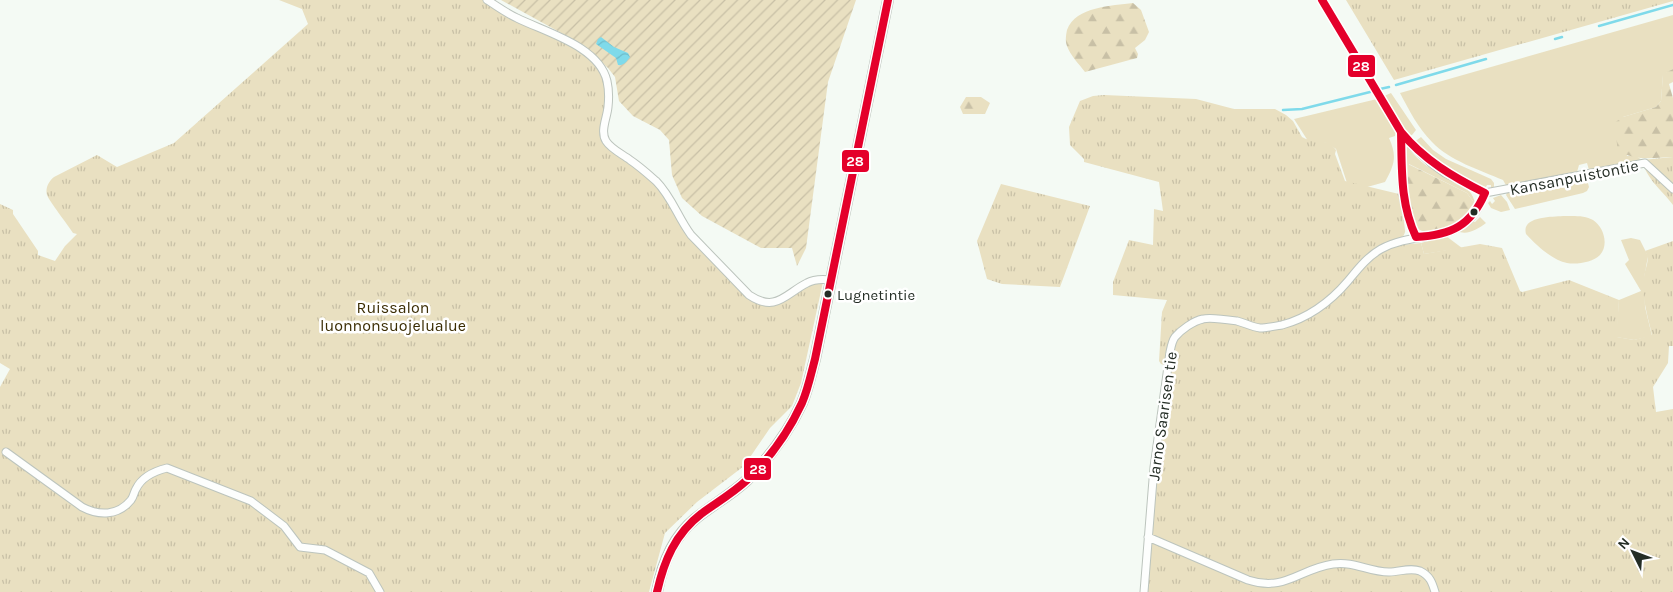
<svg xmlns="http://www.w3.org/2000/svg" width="1673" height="592" font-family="Karla,sans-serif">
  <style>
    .grass { fill: #e9e0c1 }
    .forest { fill: url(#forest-firs) }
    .park { fill: url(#park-tufts) }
    .garden { fill: url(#garden-furrows) }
    .water { fill: url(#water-waves) }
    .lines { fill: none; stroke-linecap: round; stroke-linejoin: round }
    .stream { stroke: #7fdaea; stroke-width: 2.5 }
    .street-casing { stroke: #bcc4bd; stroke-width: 9 }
    .secondary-casing { stroke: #bcc4bd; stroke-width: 12 }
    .street { stroke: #fdfefd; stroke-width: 7 }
    .secondary { stroke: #fdfefd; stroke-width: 10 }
    .bus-1-casing { stroke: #fff; stroke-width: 11 }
    .bus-1 { stroke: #e4002b; stroke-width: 8 }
    .bus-dot { fill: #242d25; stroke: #fff; stroke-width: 2 }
    .labels { text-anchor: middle; stroke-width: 5; stroke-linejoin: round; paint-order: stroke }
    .bus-label { font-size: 15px; fill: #242d25; stroke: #fff; text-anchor: start }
    .street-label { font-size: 16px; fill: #242d25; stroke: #fff }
    .park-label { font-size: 16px; fill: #3b2d04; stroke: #fff }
    .line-badge { stroke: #fff; stroke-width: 2 }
    .badge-label { font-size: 14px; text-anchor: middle; font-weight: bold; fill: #fff }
  </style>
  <defs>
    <pattern id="forest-firs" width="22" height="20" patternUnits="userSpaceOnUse" patternTransform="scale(1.25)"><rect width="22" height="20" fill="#e9e0c1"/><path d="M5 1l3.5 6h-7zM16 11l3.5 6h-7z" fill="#c8c0a6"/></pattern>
    <pattern id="park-tufts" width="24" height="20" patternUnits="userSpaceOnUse" patternTransform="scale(1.25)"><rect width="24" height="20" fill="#e9e0c1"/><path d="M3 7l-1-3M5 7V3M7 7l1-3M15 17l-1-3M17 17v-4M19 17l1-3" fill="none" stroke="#c8c0a6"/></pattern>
    <pattern id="garden-furrows" width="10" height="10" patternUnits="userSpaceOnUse" patternTransform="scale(1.25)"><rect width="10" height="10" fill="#e9e0c1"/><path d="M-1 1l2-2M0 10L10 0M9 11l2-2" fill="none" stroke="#c8c0a6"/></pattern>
    <pattern id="water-waves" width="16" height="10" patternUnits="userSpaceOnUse" patternTransform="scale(1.25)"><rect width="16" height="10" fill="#7fdaea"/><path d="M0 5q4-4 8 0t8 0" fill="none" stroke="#6ebbc9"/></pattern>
  </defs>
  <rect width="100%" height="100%" fill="#f4faf4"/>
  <path class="grass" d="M1673 15V69L1663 75 1661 101 1656 107 1623 117 1627 156H1636L1642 160 1589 170 1587 163 1579 165 1577 172 1507 187 1503 180C1480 170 1450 161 1432 142 1418 128 1409 110 1400 93Z
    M1391 93 1416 130 1412 135 1409 136 1384 96Z
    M1377 99 1396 132 1395 136 1389 138C1397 156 1395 164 1385 182L1360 189 1347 183 1336 149 1327 143 1308 141 1294 119Z
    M1421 137 1433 150 1446 159 1491 179 1494 183V188H1491V185H1487L1486 187C1458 182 1433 163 1413 143Z
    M1407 147C1413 154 1420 161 1427 166 1443 176 1473 183 1475 204L1467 193 1409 164 1406 170 1405 148Z
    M1581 178 1587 180 1589 187 1587 191 1583 193 1515 209 1506 195 1507 193Z
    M1501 195 1507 202 1510 210 1501 212 1491 208 1488 203 1490 201 1492 204 1495 201 1493 198Z
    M1563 216C1573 216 1585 215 1593 220 1604 227 1609 245 1600 255 1593 262 1577 265 1567 263 1552 260 1536 245 1526 234 1521 216 1552 217 1563 216Z
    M1480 217 1486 223C1478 229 1467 236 1457 231L1471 221 1475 222Z
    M1446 236 1462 248 1424 254 1421 243Z
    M1631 238 1640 240 1648 256 1644 278 1645 307 1652 336 1634 340 1616 337 1619 300 1641 291 1625 264 1629 260 1621 240Z"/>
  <path class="forest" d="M1133 3 1141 10 1149 32 1145 40 1135 48 1138 54 1137 58 1085 72C1079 64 1070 55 1067 46 1065 41 1066 35 1067 30 1076 6 1112 6 1133 3Z
    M1673 69V82L1669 84 1673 98V157C1652 158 1636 161 1618 151L1614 123 1623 117 1656 107 1661 101 1663 74Z
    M966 97H981L990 103 985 114H963L960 107Z
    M1408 164 1467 193 1475 204C1469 222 1438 240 1420 230 1406 221 1403 178 1408 164Z"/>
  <path class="park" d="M279 0H486L564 40 595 63 606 83 604 138 664 191 683 224 749 297 774 304 810 284 823 282 801 383 792 406 770 428 744 466 697 502 665 533 649 592H0V387L10 369 0 363V204L13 210V214L38 251V255L55 261 65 246 77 234 73 233C68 225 49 201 47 195 45 188 49 181 54 177L97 155 117 167 174 143 308 24 302 9Z
    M1346 0H1673V1L1394 80Z
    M1104 95 1196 99 1234 109H1275L1286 115 1293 121 1302 137 1306 139 1330 143 1336 150 1335 154 1345 181 1399 194C1400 202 1406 229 1405 232 1404 236 1403 236 1400 239V245L1421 243 1424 254 1480 244 1502 248 1520 291 1522 292 1569 280 1619 300 1617 337 1634 340 1652 335C1648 317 1641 296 1644 277 1645 267 1651 260 1645 251L1673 241V346H1669L1668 363 1653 387 1656 412 1673 409V592H1146L1154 492 1160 453 1168 366 1161 364 1159 361 1162 312 1167 300 1113 295V282L1129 240 1153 245 1154 209 1163 211 1159 182 1084 162V159L1070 145 1069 127 1080 101 1093 96Z
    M1673 157V205C1661 189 1647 180 1642 160Z
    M1001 184 1090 206 1060 287 1002 284 987 279 977 241Z"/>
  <path class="garden" d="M501 0H856L828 82 806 248 797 266 792 248H761L702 216 682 198 672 175 669 140 660 130 633 116 619 101 615 77 608 68 583 45Z"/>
  <path class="water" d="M601 37 614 47 628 53 630 57C627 61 624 66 618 65L616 58 596 44 598 39Z"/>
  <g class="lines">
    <path class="stream" d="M1599 26 1673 5
      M1555 39 1562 37
      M1396 85 1486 59
      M1380 89 1389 87
      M1283 110 1302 109 1370 92"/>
    <g class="street-casing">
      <path id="street" d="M487 0C497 6 506 13 517 18 545 32 599 46 607 81 609 90 609 98 608 107 607 118 600 131 606 141 611 149 622 154 630 160 639 166 648 174 656 181 672 197 678 218 691 235L749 295C776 313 785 294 807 283 814 279 823 279 831 280
        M1322 0 1401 132 1412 146 1431 163 1445 173 1485 193 1645 163 1673 189
        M1401 132C1402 169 1398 204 1416 237
        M6 452 82 507C99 516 118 516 131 500 134 496 134 492 136 489 142 476 155 471 167 468L251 501 284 526 300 547 325 550 369 573 380 592
        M1148 537 1248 580C1285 592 1299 569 1333 564 1355 561 1368 572 1389 572 1400 572 1410 567 1420 571 1430 576 1432 582 1435 592
        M1144 592 1154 467 1170 352C1171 347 1172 341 1175 337 1181 330 1193 321 1203 319 1210 317 1230 320 1237 321 1245 323 1252 327 1260 328 1266 328 1276 326 1282 325 1308 318 1331 301 1348 281 1358 269 1367 257 1381 249 1421 227 1465 250 1485 193"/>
    </g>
    <g class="secondary-casing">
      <path id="secondary" d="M657 592C662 565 673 537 695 519 712 505 731 495 747 480 769 458 789 431 802 403 808 389 811 373 815 359L888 0"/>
    </g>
    <use href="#street" class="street"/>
    <use href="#secondary" class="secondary"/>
    <g class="bus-1-casing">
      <path id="bus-1" d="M1322 0 1401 132
        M1401 132C1424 160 1453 177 1485 193 1471 226 1451 235 1416 237 1400 203 1402 169 1401 132Z
        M657 592C664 561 675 534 701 514 716 503 733 493 747 480 769 459 789 431 802 403 808 389 811 374 815 359L888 0"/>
    </g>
    <use href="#bus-1" class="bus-1"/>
  </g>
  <g class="bus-dot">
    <circle cx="1474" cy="212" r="4.5"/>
    <circle cx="828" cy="294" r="4.5"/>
  </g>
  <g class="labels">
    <g class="bus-label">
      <text x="837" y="300">Lugnetintie</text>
    </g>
    <g class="street-label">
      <text transform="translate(1574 177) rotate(-11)" y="6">Kansanpuistontie</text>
      <text transform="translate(1162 416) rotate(-82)" y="6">Jarno Saarisen tie</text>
    </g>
    <g class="park-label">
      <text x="393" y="313">Ruissalon<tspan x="393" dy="18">luonnonsuojelualue</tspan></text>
    </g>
  </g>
  <g class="line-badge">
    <rect x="1347" y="54" width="29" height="24" rx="5" fill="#e4002b"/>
    <rect x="841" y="149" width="29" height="24" rx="5" fill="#e4002b"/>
    <rect x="743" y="457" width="29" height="24" rx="5" fill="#e4002b"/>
  </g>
  <g class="badge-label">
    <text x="1361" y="71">28</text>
    <text x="855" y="166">28</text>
    <text x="758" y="474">28</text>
  </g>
  <g transform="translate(1633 552) rotate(312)" stroke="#ffffff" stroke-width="4" paint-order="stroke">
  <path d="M0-4L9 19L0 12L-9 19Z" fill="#242d25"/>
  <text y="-8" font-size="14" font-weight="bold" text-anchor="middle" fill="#242d25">N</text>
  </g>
</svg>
